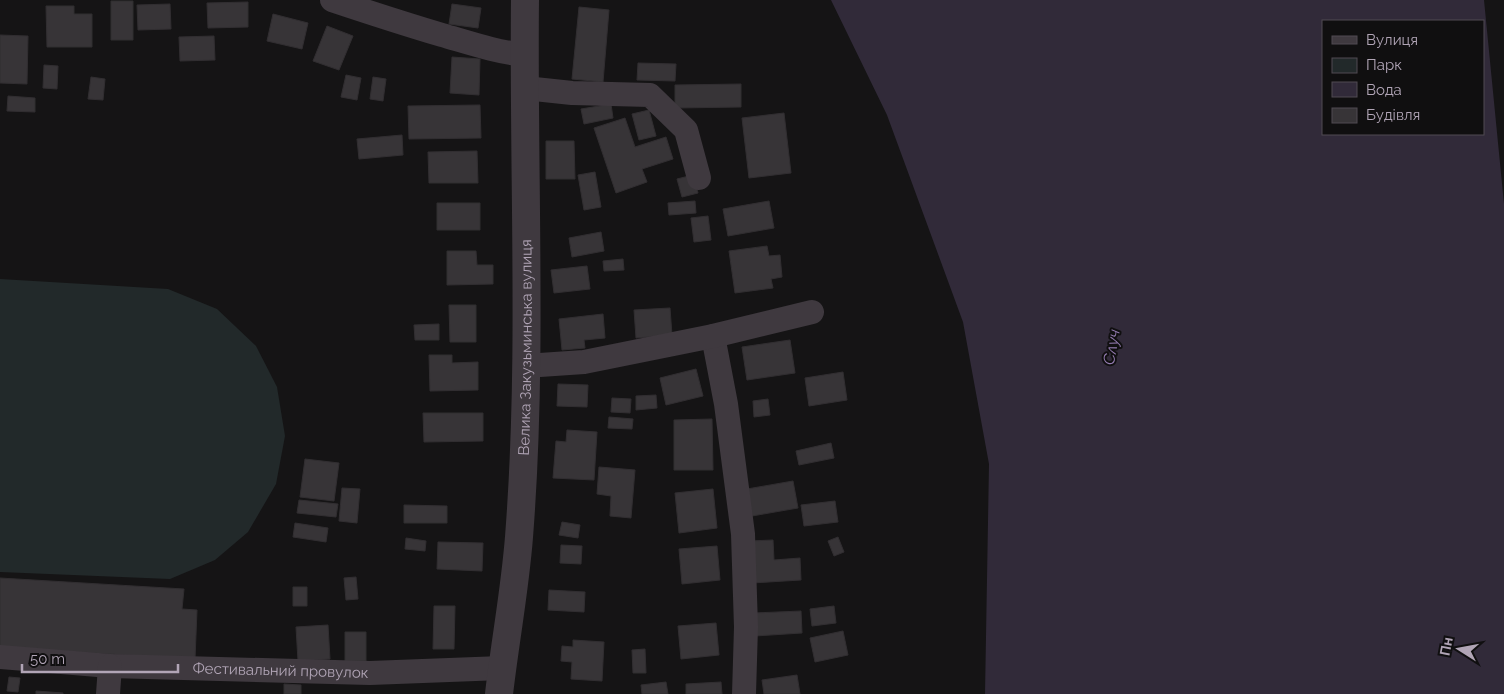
<svg xmlns="http://www.w3.org/2000/svg" width="1504" height="694" font-family="Raleway,sans-serif">
  <style>
    .green { fill: #22292a }
    .water { fill: #312a39; fill-rule: evenodd }
    .building { fill: #373437; stroke: #312e31 }
    .lines { fill: none; stroke-linecap: round; stroke-linejoin: round }
    .minor { stroke: #3f393f; stroke-width: 24 }
    .tertiary { stroke: #3f393f; stroke-width: 28 }
    .labels { text-anchor: middle; stroke-width: 4; stroke-linejoin: round; paint-order: stroke }
    .street-label { font-size: 15px; fill: #b1a5b6; stroke: #100f10 }
    .water-label { font-size: 16px; font-style: italic; fill: #957cb2; stroke: #100f10 }
  </style>
  <rect width="100%" height="100%" fill="#151415"/>
  <path class="green" d="M0 279 168 289 217 309 256 346 277 387 285 436 276 484 248 532 215 560 170 579 0 572Z"/>
  <path class="water" d="M831 0H1484L1504 204V694H985L989 464 963 322 887 115ZM1323 21H1483V134H1323Z"/>
  <path class="building" d="M111 1H133V40H111Z
    M248 2V27L208 28 207 3Z
    M170 4 171 29 138 30 137 5Z
    M452 4 481 8 478 28 449 24Z
    M46 6H74V14H92V47H47Z
    M579 7 609 10 603 82 572 79Z
    M273 14 308 23 302 49 267 41Z
    M327 26 353 36 339 70 313 61Z
    M0 35 28 36 27 84 0 83Z
    M214 36 215 60 180 61 179 37Z
    M452 57 480 59 479 95 450 93Z
    M638 63 676 64 675 81 637 80Z
    M44 65 58 66 57 89 43 88Z
    M346 75 361 78 357 100 341 97Z
    M91 77 105 79 103 100 88 99Z
    M373 77 386 79 383 101 370 99Z
    M741 84V107L675 108V85Z
    M8 96 35 98V112L7 111Z
    M611 104 613 118 584 124 581 109Z
    M480 105 481 138 409 139 408 106Z
    M649 110 656 136 639 140 632 114Z
    M784 113 791 173 749 178 742 118Z
    M625 118 635 147 666 137 673 159 642 169 647 182 616 193 594 128Z
    M402 135 403 155 359 159 357 139Z
    M546 141H574L575 179H546Z
    M477 151 478 183H429L428 152Z
    M595 172 601 207 584 210 578 175Z
    M693 175 698 193 682 197 677 179Z
    M695 201 696 213 669 215 668 203Z
    M769 201 774 228 728 236 723 209Z
    M437 203H480V230H437Z
    M708 216 711 240 694 242 691 218Z
    M601 232 604 251 572 257 569 238Z
    M767 246 769 256 780 255 782 277 771 279 773 288 735 293 729 251Z
    M447 251H476L477 265H493V284L447 285Z
    M623 259 624 270 604 271 603 261Z
    M587 266 590 289 554 293 551 270Z
    M449 305H476V342H450Z
    M670 308 672 335 636 338 634 310Z
    M603 314 605 338 584 340 585 348 562 350 559 319Z
    M439 324V340H415L414 325Z
    M790 340 795 373 747 380 742 347Z
    M429 355H452V363L478 362V390L430 391Z
    M696 369 703 396 666 405 660 378Z
    M843 372 847 400 809 406 805 378Z
    M558 384 588 385 587 407 557 406Z
    M656 395 657 408 636 410V396Z
    M612 398 631 399 630 413 611 412Z
    M768 399 770 415 754 417 753 401Z
    M423 413H483V441L424 442Z
    M609 417 633 419 632 429 608 428Z
    M712 419 713 470H674V420Z
    M567 430 597 432 594 480 553 478 556 441 566 442Z
    M831 443 834 458 799 465 796 451Z
    M305 459 339 463 334 501 300 497Z
    M599 467 635 470 631 518 610 516 611 496 597 494Z
    M793 481 798 508 752 516 747 489Z
    M342 488 360 489 357 523 339 521Z
    M713 489 717 528 679 533 675 493Z
    M299 500 338 504 336 517 297 513Z
    M835 501 838 522 804 526 801 505Z
    M404 505 447 506V523H404Z
    M562 522 580 525 578 538 559 535Z
    M295 523 328 528 326 542 293 537Z
    M838 537 844 552 834 556 828 541Z
    M406 538 426 541 425 551 405 549Z
    M773 540 774 560 800 558 801 580 752 583 749 541Z
    M438 542 483 543 482 571 437 569Z
    M561 545 582 546 581 564 560 563Z
    M717 546 720 580 682 584 679 549Z
    M356 577 358 599 346 600 344 578Z
    M0 578 184 589 182 609 197 610 195 659 0 648Z
    M293 587H307V606H293Z
    M549 590 585 592 584 612 548 610Z
    M434 606H455L454 649H433Z
    M834 606 836 623 812 626 810 609Z
    M801 611 802 633 755 636 754 613Z
    M716 623 719 655 681 659 678 626Z
    M328 625 330 659 298 661 296 627Z
    M843 631 848 655 815 662 810 638Z
    M345 632H366V661H345Z
    M573 640 604 642 602 681 571 679 572 662 561 661 562 646 573 647Z
    M645 649 646 673H633L632 650Z
    M797 675 800 694H764L762 680Z
    M9 677 20 678 18 692 7 691Z
    M666 682 668 694H642L641 685Z
    M721 682 722 694H686V684Z
    M284 684 301 685V694H284Z
    M36 691 63 693V694H36Z"/>
  <g class="lines">
    <g class="minor">
      <path d="M332 0C368 12 405 24 442 35 470 43 496 52 525 55"/>
      <path d="M525 88 572 93 650 95 686 130 699 178"/>
      <path d="M713 336 726 404 743 534 746 627 744 694"/>
      <path d="M525 366 584 362 713 336 812 312"/>
      <path id="s1" d="M0 657 110 666 370 673 502 668"/>
      <path d="M108 694 110 666"/>
    </g>
    <path class="tertiary" id="s2" d="M499 694C505 642 515 589 519 537 533 358 523 179 525 0"/>
  </g>
  <g class="labels">
    <g class="street-label">
      <text dy="5" stroke="none"><textPath href="#s2" startOffset="348">Велика Закузьминська вулиця</textPath></text>
      <text dy="5" stroke="none"><textPath href="#s1" startOffset="281">Фестивальний провулок</textPath></text>
    </g>
    <g class="water-label">
      <text transform="translate(1111 347) rotate(-80)" y="6">Случ</text>
    </g>
  </g>
  <rect x="1322" y="20" width="162" height="115" fill="#100f10" stroke="#504b52"/>
  <rect x="1332" y="36" width="25" height="8" fill="#3f393f" stroke="#504b52"/>
  <text x="1366" y="45" font-size="15" fill="#b1a5b6">Вулиця</text>
  <rect x="1332" y="58" width="25" height="15" fill="#22292a" stroke="#504b52"/>
  <text x="1366" y="70" font-size="15" fill="#b1a5b6">Парк</text>
  <rect x="1332" y="82" width="25" height="15" fill="#312a39" stroke="#504b52"/>
  <text x="1366" y="95" font-size="15" fill="#b1a5b6">Вода</text>
  <rect x="1332" y="108" width="25" height="15" fill="#373437" stroke="#504b52"/>
  <text x="1366" y="120" font-size="15" fill="#b1a5b6">Будівля</text>
  <g transform="translate(1459 649) rotate(281)" stroke="#100f10" stroke-width="4" paint-order="stroke">
  <path d="M0-4L9 19L0 12L-9 19Z" fill="#b1a5b6"/>
  <text y="-8" font-size="14" font-weight="bold" text-anchor="middle" fill="#b1a5b6">Пн</text>
  </g>
  <path d="M22 664v8h156v-8" fill="none" stroke="#b1a5b6" stroke-width="2.5"/>
  <text x="30" y="664" font-size="15" fill="#b1a5b6" stroke="#100f10" stroke-width="4" paint-order="stroke">50 m</text>
</svg>
